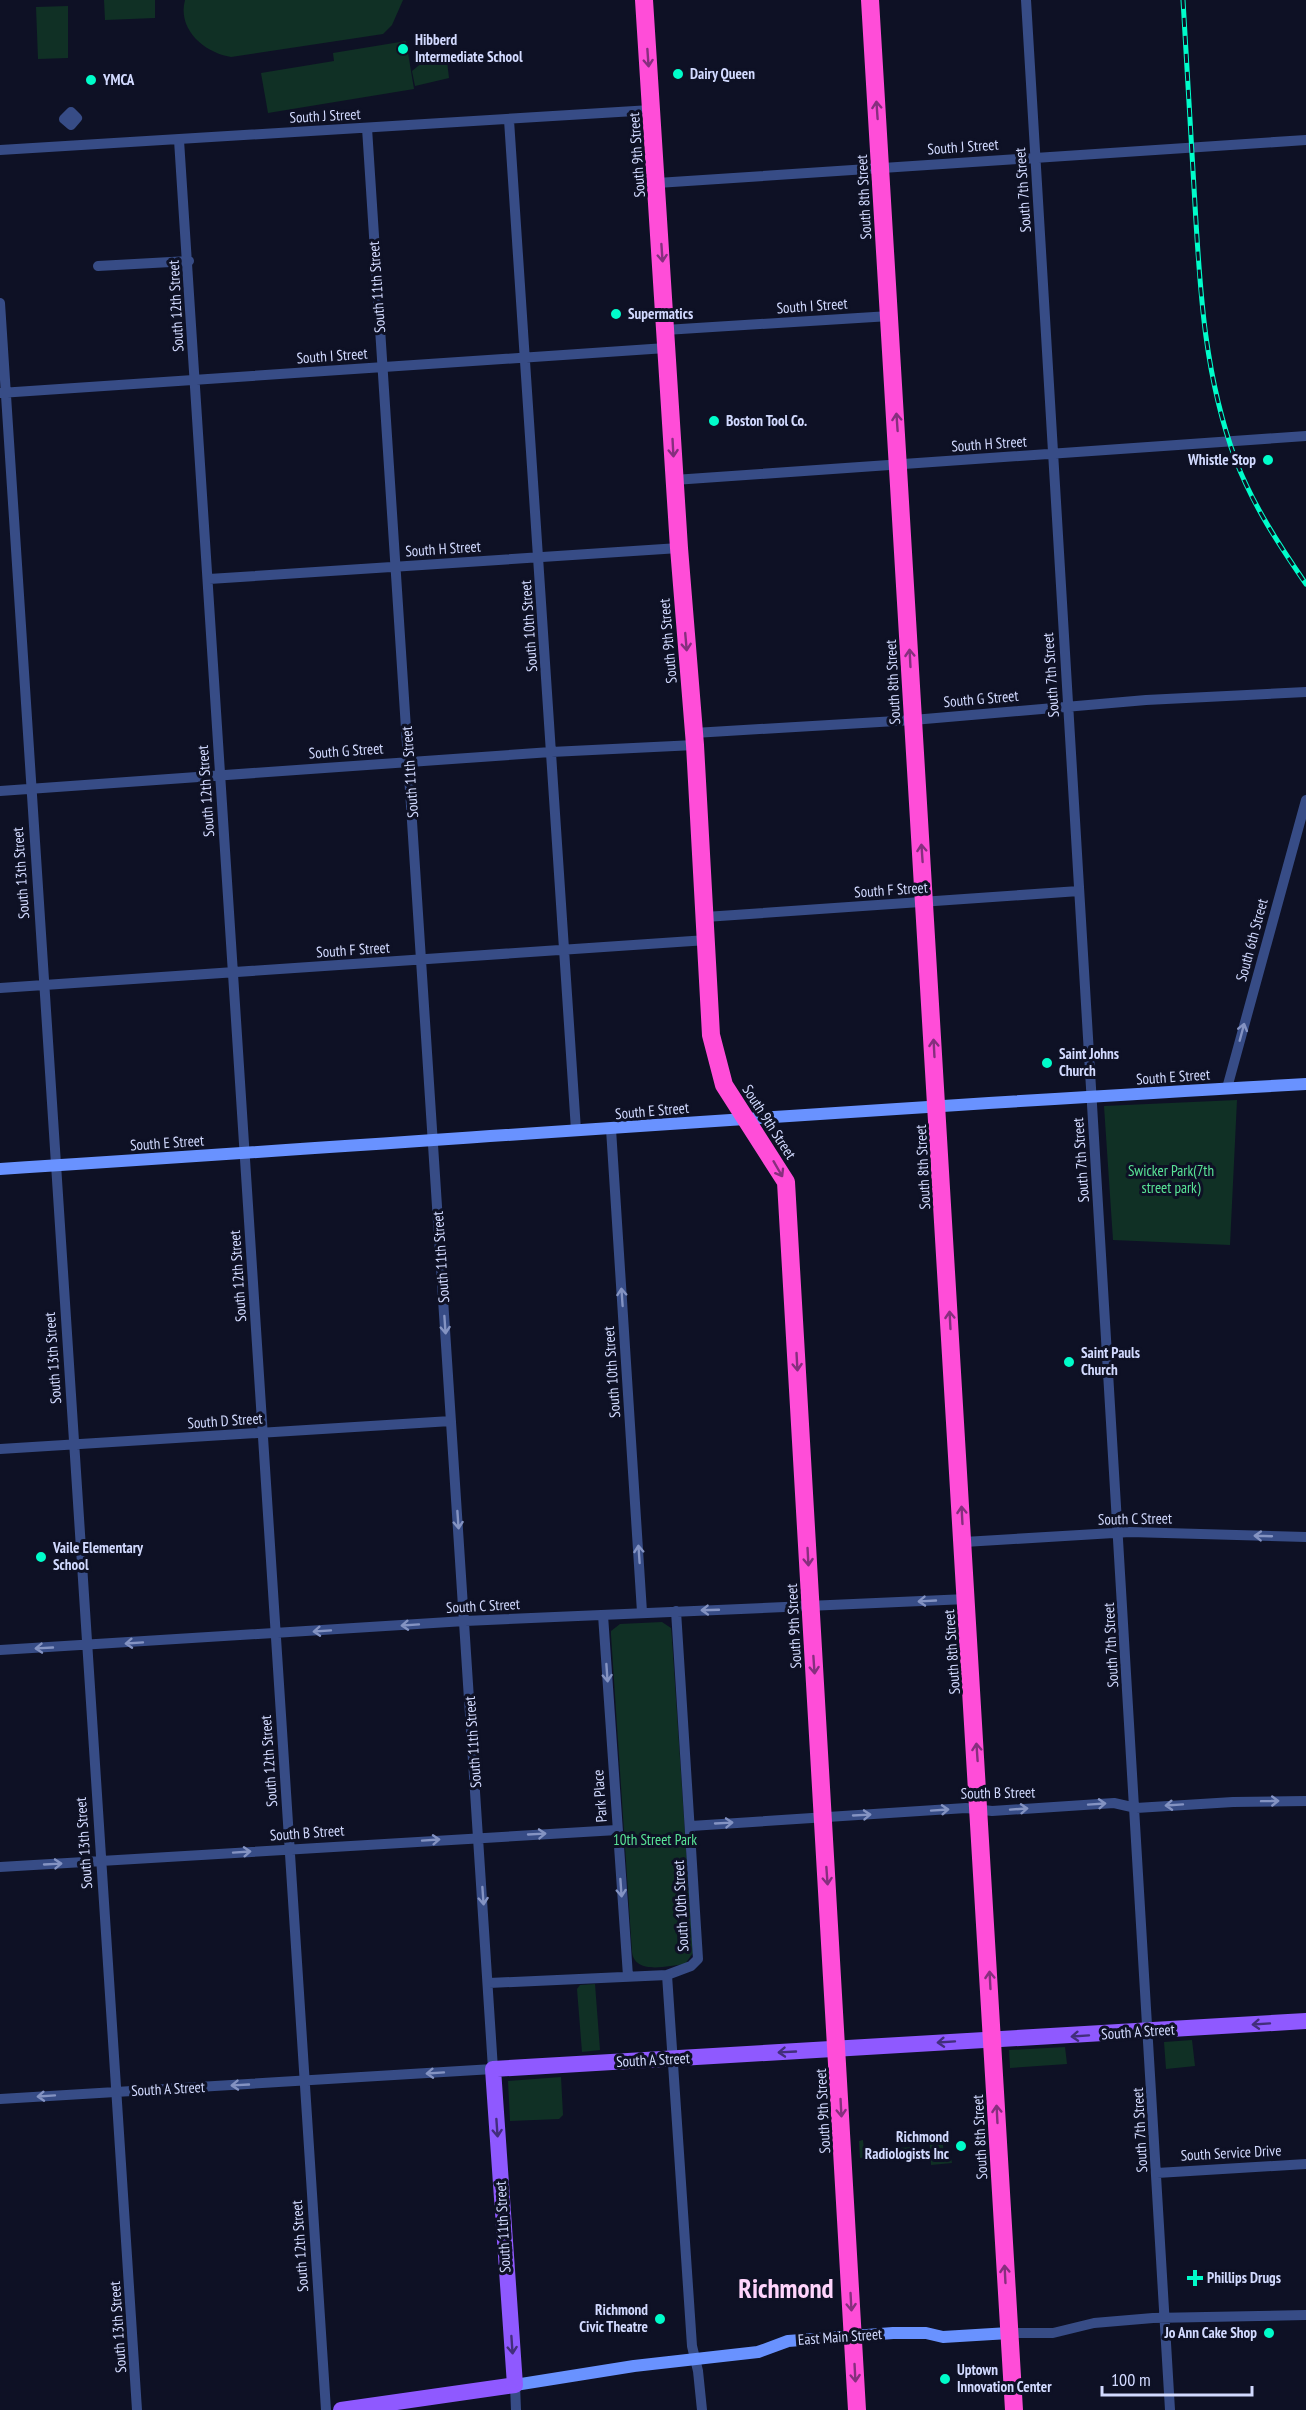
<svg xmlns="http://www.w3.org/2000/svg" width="1306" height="2410" font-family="'PT Sans Narrow',sans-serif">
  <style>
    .green { fill: #103025 }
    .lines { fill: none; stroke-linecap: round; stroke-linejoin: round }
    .street { stroke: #374c86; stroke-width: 10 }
    .secondary { stroke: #6992ff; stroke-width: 12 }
    .primary { stroke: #8f59ff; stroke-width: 16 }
    .highway { stroke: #ff4dd8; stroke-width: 18 }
    .rail-casing { stroke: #00fdca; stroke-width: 5 }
    .rail { stroke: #0e1125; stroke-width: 3; stroke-dasharray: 9; stroke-linecap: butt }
    .oneway { stroke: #862f7e }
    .oneway2 { stroke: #8493c2 }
    .oneway3 { stroke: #422e7c }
    .poi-dot { fill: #00fdca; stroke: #0e1125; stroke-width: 2 }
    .labels { text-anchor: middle; stroke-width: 6; stroke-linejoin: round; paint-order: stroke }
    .poi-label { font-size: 15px; font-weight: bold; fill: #d2daff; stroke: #0e1125; text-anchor: start }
    .street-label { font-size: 15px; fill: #d2daff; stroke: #0e1125 }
    .park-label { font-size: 15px; fill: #59e597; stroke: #0e1125 }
    .town-label { font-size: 27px; font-weight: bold; fill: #ffd4fc; stroke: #0e1125 }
  </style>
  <rect width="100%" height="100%" fill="#0e1125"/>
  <path class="green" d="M104 0H155V18L105 20Z
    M185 0H403L392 25 383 34 231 57C205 53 177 30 185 0Z
    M68 6V58L38 59 36 7Z
    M406 41 414 89 268 113 261 73 334 61 333 53Z
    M447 61 449 78 415 86 412 71 423 62Z
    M1237 1100 1230 1245 1113 1240 1104 1106Z
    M662 1622 671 1628 672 1639 693 1953 685 1964C667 1966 635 1975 632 1952L611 1635V1631L620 1624Z
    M595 1984 600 2050 582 2052 577 1989 580 1985Z
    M1192 2040 1195 2066 1166 2069 1164 2042Z
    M1065 2047 1067 2064 1010 2068 1009 2050Z
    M561 2077 563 2115 559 2119 510 2121 508 2081Z
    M942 2132 944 2158H951L952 2163 931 2165 929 2133Z
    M863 2140 864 2150 914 2147V2154L860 2158 859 2141Z"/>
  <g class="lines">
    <path class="street" d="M1026 0 1170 2410
      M71 112 77 118 71 125 64 119Z
      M509 120 576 1130
      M179 140 326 2410
      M0 150 651 110
      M657 183 1306 140
      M98 266 189 261
      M0 303 137 2410
      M665 330 890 316
      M0 393 666 348
      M674 480 1306 436
      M209 579 679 548
      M694 733 913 720 1146 700 1306 692
      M0 791 551 752 695 745
      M705 917 1079 891
      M0 988 707 940
      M1227 1088 1306 800
      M611 1129 642 1612
      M0 1449 451 1421
      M964 1542 1130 1532 1306 1537
      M603 1615 628 1976
      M0 1650 465 1621 967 1599
      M691 1826 966 1808 992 1811 1114 1803 1136 1808 1233 1802 1306 1801
      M0 1867 617 1830
      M667 1975 692 2346 698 2371 702 2410
      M489 1983 667 1975 691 1966 698 1959 676 1611
      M0 2099 493 2069 367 128
      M1157 2173 1306 2164
      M1009 2333H1053L1094 2323 1153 2318 1306 2315
      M515 2385 516 2410"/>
    <path class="secondary" d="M0 1169C436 1141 870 1108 1306 1084
      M515 2385 634 2366 758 2352 788 2341 893 2333H926L943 2337 1009 2333"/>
    <path class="primary" d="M341 2410 515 2385 493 2069 1306 2021"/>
    <path class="highway" d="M644 0 679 548 695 745 711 1035 724 1085 786 1182 857 2410
      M870 0 1014 2410"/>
    <g class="rail-casing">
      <path id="rail" d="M1183 0C1187 68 1191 137 1195 205 1200 293 1205 378 1236 461 1253 505 1279 545 1306 584"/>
    </g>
    <use href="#rail" class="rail"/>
  </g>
  <defs><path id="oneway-shaft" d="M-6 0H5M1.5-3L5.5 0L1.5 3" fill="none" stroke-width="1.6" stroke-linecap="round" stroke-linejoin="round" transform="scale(1.5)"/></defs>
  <g class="oneway">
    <use href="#oneway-shaft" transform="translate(648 58) rotate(86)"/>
    <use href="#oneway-shaft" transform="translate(877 110) rotate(-94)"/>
    <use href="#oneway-shaft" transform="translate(662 253) rotate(86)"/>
    <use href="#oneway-shaft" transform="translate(897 422) rotate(-94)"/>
    <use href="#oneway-shaft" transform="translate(673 448) rotate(87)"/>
    <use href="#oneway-shaft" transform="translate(686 642) rotate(85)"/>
    <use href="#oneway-shaft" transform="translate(910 658) rotate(-93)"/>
    <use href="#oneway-shaft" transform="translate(922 853) rotate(-94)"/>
    <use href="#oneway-shaft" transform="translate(934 1048) rotate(-93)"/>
    <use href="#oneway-shaft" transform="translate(778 1169) rotate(60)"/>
    <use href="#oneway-shaft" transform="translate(950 1320) rotate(-93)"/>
    <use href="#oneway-shaft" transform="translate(797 1362) rotate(87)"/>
    <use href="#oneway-shaft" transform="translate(962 1515) rotate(-93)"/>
    <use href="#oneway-shaft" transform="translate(808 1557) rotate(87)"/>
    <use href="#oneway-shaft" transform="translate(814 1665) rotate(86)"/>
    <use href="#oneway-shaft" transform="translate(977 1752) rotate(-94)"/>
    <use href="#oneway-shaft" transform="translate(827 1876) rotate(86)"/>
    <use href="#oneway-shaft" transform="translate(990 1980) rotate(-93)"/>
    <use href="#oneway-shaft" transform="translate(841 2108) rotate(87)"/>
    <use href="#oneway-shaft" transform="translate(997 2114) rotate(-93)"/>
    <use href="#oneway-shaft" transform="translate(1005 2274) rotate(-93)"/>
    <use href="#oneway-shaft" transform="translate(851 2302) rotate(87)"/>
    <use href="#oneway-shaft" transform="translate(855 2373) rotate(87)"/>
  </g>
  <g class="oneway2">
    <use href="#oneway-shaft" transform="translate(1242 1032) rotate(-75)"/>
    <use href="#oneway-shaft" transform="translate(622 1297) rotate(-94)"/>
    <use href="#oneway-shaft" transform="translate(445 1325) rotate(86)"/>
    <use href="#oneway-shaft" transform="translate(458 1520) rotate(86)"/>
    <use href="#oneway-shaft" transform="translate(1263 1536) rotate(-178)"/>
    <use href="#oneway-shaft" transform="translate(639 1554) rotate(-94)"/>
    <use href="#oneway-shaft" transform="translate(927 1601) rotate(177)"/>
    <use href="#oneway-shaft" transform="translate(710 1610) rotate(178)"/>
    <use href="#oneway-shaft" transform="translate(410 1625) rotate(176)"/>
    <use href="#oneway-shaft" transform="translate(322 1631) rotate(176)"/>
    <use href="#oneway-shaft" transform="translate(134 1643) rotate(176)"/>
    <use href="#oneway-shaft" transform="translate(44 1648) rotate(177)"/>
    <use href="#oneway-shaft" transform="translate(607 1673) rotate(86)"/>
    <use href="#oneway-shaft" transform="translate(1270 1801) rotate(-1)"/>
    <use href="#oneway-shaft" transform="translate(1097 1804) rotate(-4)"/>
    <use href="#oneway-shaft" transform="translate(1174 1805) rotate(176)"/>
    <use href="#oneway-shaft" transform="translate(1019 1809) rotate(-4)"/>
    <use href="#oneway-shaft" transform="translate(940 1810) rotate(-4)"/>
    <use href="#oneway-shaft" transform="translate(862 1815) rotate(-3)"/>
    <use href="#oneway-shaft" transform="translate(724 1823) rotate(-3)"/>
    <use href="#oneway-shaft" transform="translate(537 1834) rotate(-3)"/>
    <use href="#oneway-shaft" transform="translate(431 1840) rotate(-4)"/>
    <use href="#oneway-shaft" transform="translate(242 1852) rotate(-4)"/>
    <use href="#oneway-shaft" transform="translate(53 1864) rotate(-3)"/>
    <use href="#oneway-shaft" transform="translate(621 1888) rotate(86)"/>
    <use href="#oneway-shaft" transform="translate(483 1896) rotate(86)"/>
    <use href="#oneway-shaft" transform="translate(435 2073) rotate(176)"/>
    <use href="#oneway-shaft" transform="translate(240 2085) rotate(177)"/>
    <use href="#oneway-shaft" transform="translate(46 2096) rotate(176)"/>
  </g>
  <g class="oneway3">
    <use href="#oneway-shaft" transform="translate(1261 2024) rotate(176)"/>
    <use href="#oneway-shaft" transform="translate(1080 2036) rotate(176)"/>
    <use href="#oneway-shaft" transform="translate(946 2042) rotate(176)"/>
    <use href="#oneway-shaft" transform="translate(787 2052) rotate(177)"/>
    <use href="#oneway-shaft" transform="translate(497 2128) rotate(86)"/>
    <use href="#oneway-shaft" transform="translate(512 2345) rotate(86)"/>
  </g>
  <g class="poi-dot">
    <circle cx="403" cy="49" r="6"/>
    <circle cx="678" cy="74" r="6"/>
    <circle cx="91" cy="80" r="6"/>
    <circle cx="616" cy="314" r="6"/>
    <circle cx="714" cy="421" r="6"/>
    <circle cx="1268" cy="460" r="6"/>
    <circle cx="1047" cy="1063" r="6"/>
    <circle cx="1069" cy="1362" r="6"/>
    <circle cx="41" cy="1557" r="6"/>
    <circle cx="961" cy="2146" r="6"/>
    <path d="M1192 2269h6v6h6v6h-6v6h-6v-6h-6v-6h6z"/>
    <circle cx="660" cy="2319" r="6"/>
    <circle cx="1269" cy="2333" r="6"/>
    <circle cx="945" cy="2379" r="6"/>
  </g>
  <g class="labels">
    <g class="poi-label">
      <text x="415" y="45">Hibberd<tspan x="415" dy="17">Intermediate School</tspan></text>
      <text x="690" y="79">Dairy Queen</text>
      <text x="103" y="85">YMCA</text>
      <text x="628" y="319">Supermatics</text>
      <text x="726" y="426">Boston Tool Co.</text>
      <text x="1256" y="465" text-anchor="end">Whistle Stop</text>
      <text x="1059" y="1059">Saint Johns<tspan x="1059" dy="17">Church</tspan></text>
      <text x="1081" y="1358">Saint Pauls<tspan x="1081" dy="17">Church</tspan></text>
      <text x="53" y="1553">Vaile Elementary<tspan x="53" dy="17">School</tspan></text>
      <text x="949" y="2142" text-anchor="end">Richmond<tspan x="949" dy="17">Radiologists Inc</tspan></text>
      <text x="1207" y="2283">Phillips Drugs</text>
      <text x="648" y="2315" text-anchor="end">Richmond<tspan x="648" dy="17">Civic Theatre</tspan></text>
      <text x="1257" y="2338" text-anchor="end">Jo Ann Cake Shop</text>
      <text x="957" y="2375">Uptown<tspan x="957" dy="17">Innovation Center</tspan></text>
    </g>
    <g class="street-label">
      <text transform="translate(325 116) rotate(-3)" y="5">South J Street</text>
      <text transform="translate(963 147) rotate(-4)" y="5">South J Street</text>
      <text transform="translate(637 155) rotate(-94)" y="5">South 9th Street</text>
      <text transform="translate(1023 190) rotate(-94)" y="5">South 7th Street</text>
      <text transform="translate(864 197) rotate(-93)" y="5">South 8th Street</text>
      <text transform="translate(377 287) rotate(-94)" y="5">South 11th Street</text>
      <text transform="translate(176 306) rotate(-93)" y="5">South 12th Street</text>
      <text transform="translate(812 306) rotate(-4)" y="5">South I Street</text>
      <text transform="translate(332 356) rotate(-4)" y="5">South I Street</text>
      <text transform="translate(989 444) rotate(-4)" y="5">South H Street</text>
      <text transform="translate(443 549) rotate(-4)" y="5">South H Street</text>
      <text transform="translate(529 626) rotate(-94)" y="5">South 10th Street</text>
      <text transform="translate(668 641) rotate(-95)" y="5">South 9th Street</text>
      <text transform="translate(1051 675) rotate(-94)" y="5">South 7th Street</text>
      <text transform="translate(893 682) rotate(-93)" y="5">South 8th Street</text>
      <text transform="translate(981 699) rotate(-5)" y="5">South G Street</text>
      <text transform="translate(346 751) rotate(-4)" y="5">South G Street</text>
      <text transform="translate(410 772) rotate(-94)" y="5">South 11th Street</text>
      <text transform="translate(206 791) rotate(-94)" y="5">South 12th Street</text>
      <text transform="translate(21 873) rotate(-94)" y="5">South 13th Street</text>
      <text transform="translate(891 890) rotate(-4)" y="5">South F Street</text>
      <text transform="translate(1252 940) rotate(-75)" y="5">South 6th Street</text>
      <text transform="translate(353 950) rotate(-4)" y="5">South F Street</text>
      <text transform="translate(1173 1077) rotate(-4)" y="5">South E Street</text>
      <text transform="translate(652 1111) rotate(-5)" y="5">South E Street</text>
      <text transform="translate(769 1122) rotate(57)" y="5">South 9th Street</text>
      <text transform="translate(167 1143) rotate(-4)" y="5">South E Street</text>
      <text transform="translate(1081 1160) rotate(-94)" y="5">South 7th Street</text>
      <text transform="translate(923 1167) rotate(-93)" y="5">South 8th Street</text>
      <text transform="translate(441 1257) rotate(-94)" y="5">South 11th Street</text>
      <text transform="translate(238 1276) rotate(-94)" y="5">South 12th Street</text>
      <text transform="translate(53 1358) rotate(-94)" y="5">South 13th Street</text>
      <text transform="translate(612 1372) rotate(-94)" y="5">South 10th Street</text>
      <text transform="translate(225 1421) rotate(-4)" y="5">South D Street</text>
      <text transform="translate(1135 1519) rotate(-1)" y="5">South C Street</text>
      <text transform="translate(483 1606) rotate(-3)" y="5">South C Street</text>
      <text transform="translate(794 1626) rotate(-93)" y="5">South 9th Street</text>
      <text transform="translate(1111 1645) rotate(-93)" y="5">South 7th Street</text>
      <text transform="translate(952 1652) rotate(-94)" y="5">South 8th Street</text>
      <text transform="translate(473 1742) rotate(-94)" y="5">South 11th Street</text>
      <text transform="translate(269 1761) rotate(-94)" y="5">South 12th Street</text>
      <text transform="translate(998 1793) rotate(-1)" y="5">South B Street</text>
      <text transform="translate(600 1796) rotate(-94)" y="5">Park Place</text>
      <text transform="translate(307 1833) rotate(-4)" y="5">South B Street</text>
      <text transform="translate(84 1843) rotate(-94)" y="5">South 13th Street</text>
      <text transform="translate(681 1906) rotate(-93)" y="5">South 10th Street</text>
      <text transform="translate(1138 2032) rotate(-4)" y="5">South A Street</text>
      <text transform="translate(653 2060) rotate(-3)" y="5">South A Street</text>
      <text transform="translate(168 2089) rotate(-3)" y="5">South A Street</text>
      <text transform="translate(823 2111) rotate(-93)" y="5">South 9th Street</text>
      <text transform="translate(1140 2130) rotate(-93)" y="5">South 7th Street</text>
      <text transform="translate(980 2137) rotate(-93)" y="5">South 8th Street</text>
      <text transform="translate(1231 2153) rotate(-3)" y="5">South Service Drive</text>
      <text transform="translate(503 2227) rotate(-93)" y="5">South 11th Street</text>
      <text transform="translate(300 2246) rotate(-94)" y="5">South 12th Street</text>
      <text transform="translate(118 2327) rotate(-94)" y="5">South 13th Street</text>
      <text transform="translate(840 2337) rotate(-4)" y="5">East Main Street</text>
    </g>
    <g class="park-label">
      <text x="1171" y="1176">Swicker Park(7th<tspan x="1171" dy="17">street park)</tspan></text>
      <text x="655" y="1845">10th Street Park</text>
    </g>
    <g class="town-label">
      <text x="786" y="2298">Richmond</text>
    </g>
  </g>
  <path d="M1102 2386v9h150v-9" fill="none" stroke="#d2daff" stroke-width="3"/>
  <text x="1111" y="2386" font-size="18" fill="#d2daff" stroke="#0e1125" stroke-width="4.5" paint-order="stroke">100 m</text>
</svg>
